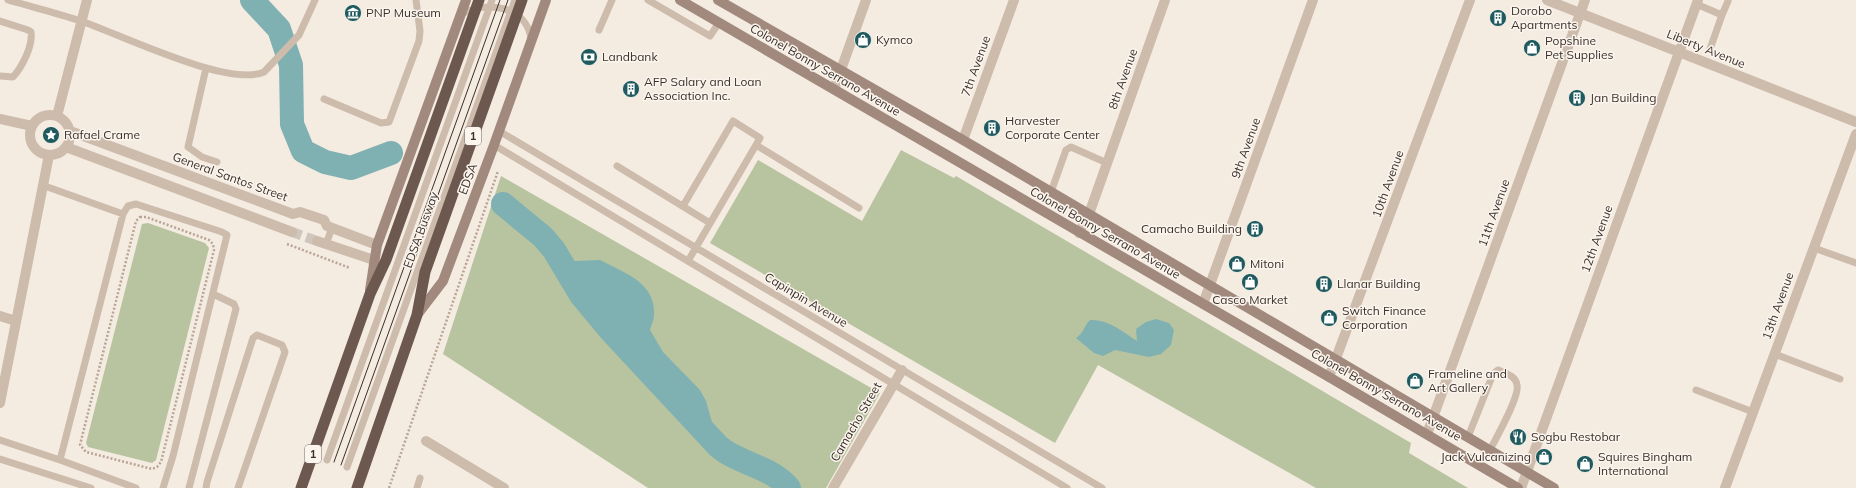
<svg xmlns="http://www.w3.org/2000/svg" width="1856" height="488" font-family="Mulish,sans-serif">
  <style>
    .green { fill: #b8c4a0 }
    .water { fill: #7fb0b2 }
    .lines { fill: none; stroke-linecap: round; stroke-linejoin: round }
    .river { stroke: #7fb0b2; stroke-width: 24 }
    .minor-tunnel { stroke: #cfc6bd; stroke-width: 10; stroke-dasharray: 10 5; stroke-linecap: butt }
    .path { stroke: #b9a596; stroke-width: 2.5; stroke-dasharray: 2 2; stroke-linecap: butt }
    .service { stroke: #cdbbac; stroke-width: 7 }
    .minor { stroke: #cdbbac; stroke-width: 10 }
    .tertiary { stroke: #cdbbac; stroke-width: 10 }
    .secondary { stroke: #a18a7d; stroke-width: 10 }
    .trunk { stroke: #6c584f; stroke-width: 11 }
    .tram { stroke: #3b302b; stroke-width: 1 }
    .labels { text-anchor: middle; stroke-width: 3; stroke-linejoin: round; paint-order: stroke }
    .shield { fill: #fbf5ee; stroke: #756b66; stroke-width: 1 }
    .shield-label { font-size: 11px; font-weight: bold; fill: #3b302b }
    .poi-label { font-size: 12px; fill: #3b302b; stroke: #fbf5ee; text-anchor: start }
    .street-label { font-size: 12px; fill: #3b302b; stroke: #fbf5ee }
  </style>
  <rect width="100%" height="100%" fill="#f4ebe1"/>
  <path class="green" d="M901 150 954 178 956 176 1411 443 1409 453 1468 488H1316L1098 365 1055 443 710 243 758 160 862 221Z
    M501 176 880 393 826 488H648L443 354Z
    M148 223 205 243 209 248 156 460 152 463 88 447 86 443 142 224Z"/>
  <path class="water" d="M600 260C624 273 656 282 654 315 654 320 651 325 650 330L663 352 700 390 706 401 717 440 611 326 580 288 569 270 570 263 576 261Z
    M1156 319 1169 323 1174 330 1171 345 1161 354 1149 357 1115 350 1103 356 1094 353 1076 338C1083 334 1084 326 1090 320 1108 319 1122 331 1137 341L1136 329 1146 322Z"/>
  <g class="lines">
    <path class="river" d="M252 0 279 29 291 65 292 124 303 151 325 162 351 168 391 153
      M503 204 543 237 554 250 581 295 611 331 718 446C738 464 771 466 789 488"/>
    <path class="minor-tunnel" d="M292 232 317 241"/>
    <path class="path" d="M140 217H146L209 240 213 244 214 250 161 462 157 467 152 469 86 452 80 445 136 221Z
      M287 244 350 268
      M389 488 498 171"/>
    <path class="service" d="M8 0C32 7 57 13 81 21 119 34 229 88 264 72L299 35 315 0
      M648 0 710 36 718 24
      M1696 4 1722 15 1710 49
      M462 14C486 0 527 6 531 39
      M1722 15 1728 1
      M0 21 28 30 31 32C33 46 22 67 13 77L0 76
      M599 30 612 0
      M206 68 188 147 202 157 217 162
      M324 99 381 123 389 122 419 41 420 31 416 0
      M499 131 1102 488
      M494 145 1067 488
      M617 166 710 223
      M42 185 123 214
      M1051 192 1066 150 1071 147 1107 163
      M683 206 733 121 760 138 756 145
      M326 244 332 228
      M1814 248 1856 263
      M688 261 756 145 859 208
      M1775 354 1840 379
      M1696 390 1753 412
      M1468 437 1493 374 1498 370C1505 373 1516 376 1517 385 1520 396 1496 438 1490 450
      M0 440 60 460
      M0 459 91 488
      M327 460 492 0
      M347 467 515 0
      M136 488 60 460 123 214 128 206 136 204 222 232 227 235 173 456 163 488
      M189 488 236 309 234 304 213 294
      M206 488 207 482 253 338 257 335 282 345 285 352 238 488
      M417 488 420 478"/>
    <path class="minor" d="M1547 0 1856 122
      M834 89 866 0
      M30 135a20 20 0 1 1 40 0a20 20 0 1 1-40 0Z
      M57 116 87 0
      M0 119 32 126
      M70 131 293 214 300 212 324 220 327 226 377 245
      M963 140 1014 0
      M66 147 292 232
      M317 241 374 260
      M0 316 16 321
      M1329 377 1470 0
      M0 403 49 155
      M1427 434 1585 0
      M426 441 504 488
      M833 488 902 370
      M1521 488 1698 0
      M1725 488 1856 134"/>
    <path class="tertiary" d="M1079 233 1089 214 1165 0
      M1203 304 1313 0"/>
    <path class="secondary" d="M680 0 1329 377 1518 488
      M718 0 963 140 1554 488
      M370 290 377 245 466 0
      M417 315 443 281 494 145 546 0"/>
    <path class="trunk" d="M301 488 370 294 386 260 479 0
      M357 488 417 315 425 272 522 0"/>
    <path class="tram" d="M334 462 500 0
      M341 465 508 0"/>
  </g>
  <defs>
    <g id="museum-disc" transform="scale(0.9)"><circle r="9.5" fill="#1f5a5e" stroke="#fbf5ee"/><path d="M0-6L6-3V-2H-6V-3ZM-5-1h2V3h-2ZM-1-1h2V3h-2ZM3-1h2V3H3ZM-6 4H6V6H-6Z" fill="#fff"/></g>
    <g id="building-disc" transform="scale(0.9)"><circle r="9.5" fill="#1f5a5e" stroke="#fbf5ee"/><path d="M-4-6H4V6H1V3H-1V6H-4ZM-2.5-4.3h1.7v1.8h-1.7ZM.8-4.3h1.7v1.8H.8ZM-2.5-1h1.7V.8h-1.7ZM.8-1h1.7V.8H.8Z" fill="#fff"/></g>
    <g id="shop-disc" transform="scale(0.9)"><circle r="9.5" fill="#1f5a5e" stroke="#fbf5ee"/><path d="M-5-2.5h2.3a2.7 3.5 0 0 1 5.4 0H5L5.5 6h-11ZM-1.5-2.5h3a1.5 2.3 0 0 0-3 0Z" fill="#fff"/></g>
    <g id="bank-disc" transform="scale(0.9)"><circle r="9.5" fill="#1f5a5e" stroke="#fbf5ee"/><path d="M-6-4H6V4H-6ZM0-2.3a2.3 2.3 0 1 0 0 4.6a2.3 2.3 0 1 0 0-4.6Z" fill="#fff"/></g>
    <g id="sight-disc" transform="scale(0.9)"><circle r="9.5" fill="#1f5a5e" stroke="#fbf5ee"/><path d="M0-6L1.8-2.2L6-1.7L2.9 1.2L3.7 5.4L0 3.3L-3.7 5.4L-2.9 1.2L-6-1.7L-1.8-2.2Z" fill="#fff"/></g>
    <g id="restaurant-disc" transform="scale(0.9)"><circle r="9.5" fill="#1f5a5e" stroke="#fbf5ee"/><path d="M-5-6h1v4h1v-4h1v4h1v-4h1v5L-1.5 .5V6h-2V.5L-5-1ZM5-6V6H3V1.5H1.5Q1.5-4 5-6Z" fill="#fff"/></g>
  </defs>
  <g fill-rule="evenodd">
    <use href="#museum-disc" x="353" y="13"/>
    <use href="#building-disc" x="1498" y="18"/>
    <use href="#shop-disc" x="863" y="40"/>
    <use href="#shop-disc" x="1532" y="48"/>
    <use href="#bank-disc" x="589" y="57"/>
    <use href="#building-disc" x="631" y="89"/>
    <use href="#building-disc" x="1577" y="98"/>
    <use href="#building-disc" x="992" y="128"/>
    <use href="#sight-disc" x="51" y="135"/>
    <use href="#building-disc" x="1255" y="229"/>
    <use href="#shop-disc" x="1237" y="264"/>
    <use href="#shop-disc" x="1250" y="282"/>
    <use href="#building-disc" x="1324" y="284"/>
    <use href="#shop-disc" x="1329" y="318"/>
    <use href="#shop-disc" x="1415" y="381"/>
    <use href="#restaurant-disc" x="1518" y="437"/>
    <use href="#shop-disc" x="1544" y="457"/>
    <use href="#shop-disc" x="1585" y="464"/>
  </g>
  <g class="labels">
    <g class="shield">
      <rect x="465" y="127" width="16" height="18" rx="3"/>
      <rect x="305" y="445" width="16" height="18" rx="3"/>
    </g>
    <g class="shield-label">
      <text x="473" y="140">1</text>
      <text x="313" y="458">1</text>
    </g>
    <g class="poi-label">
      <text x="1511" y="15">Dorobo<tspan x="1511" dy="14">Apartments</tspan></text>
      <text x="366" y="17">PNP Museum</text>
      <text x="876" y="44">Kymco</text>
      <text x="1545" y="45">Popshine<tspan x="1545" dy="14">Pet Supplies</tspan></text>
      <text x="602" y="61">Landbank</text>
      <text x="644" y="86">AFP Salary and Loan<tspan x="644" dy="14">Association Inc.</tspan></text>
      <text x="1590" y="102">Jan Building</text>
      <text x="1005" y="125">Harvester<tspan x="1005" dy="14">Corporate Center</tspan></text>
      <text x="64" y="139">Rafael Crame</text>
      <text x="1242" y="233" text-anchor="end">Camacho Building</text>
      <text x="1250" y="268">Mitoni</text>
      <text x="1337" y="288">Llanar Building</text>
      <text x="1250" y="304" text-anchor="middle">Casco Market</text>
      <text x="1342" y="315">Switch Finance<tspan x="1342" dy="14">Corporation</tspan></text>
      <text x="1428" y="378">Frameline and<tspan x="1428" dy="14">Art Gallery</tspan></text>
      <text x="1531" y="441">Sogbu Restobar</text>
      <text x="1531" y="461" text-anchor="end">Jack Vulcanizing</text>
      <text x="1598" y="461">Squires Bingham<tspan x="1598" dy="14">International</tspan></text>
    </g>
    <g class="street-label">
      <text transform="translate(1706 49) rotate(22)" y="4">Liberty Avenue</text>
      <text transform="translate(976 66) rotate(-70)" y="4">7th Avenue</text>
      <text transform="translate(825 70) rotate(30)" y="4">Colonel Bonny Serrano Avenue</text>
      <text transform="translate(1123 79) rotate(-70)" y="4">8th Avenue</text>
      <text transform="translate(1246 148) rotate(-70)" y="4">9th Avenue</text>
      <text transform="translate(230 177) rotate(20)" y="4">General Santos Street</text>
      <text transform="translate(468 179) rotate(-69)" y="4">EDSA</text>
      <text transform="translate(1388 184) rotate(-70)" y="4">10th Avenue</text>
      <text transform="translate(1494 213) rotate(-70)" y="4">11th Avenue</text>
      <text transform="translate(421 230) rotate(-70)" y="4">EDSA Busway</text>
      <text transform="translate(1105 233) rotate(30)" y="4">Colonel Bonny Serrano Avenue</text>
      <text transform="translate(1597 239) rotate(-70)" y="4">12th Avenue</text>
      <text transform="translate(806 300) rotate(31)" y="4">Capinpin Avenue</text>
      <text transform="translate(1778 306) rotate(-70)" y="4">13th Avenue</text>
      <text transform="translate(1386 395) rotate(30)" y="4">Colonel Bonny Serrano Avenue</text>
      <text transform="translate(856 422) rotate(-60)" y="4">Camacho Street</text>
    </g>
  </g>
</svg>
